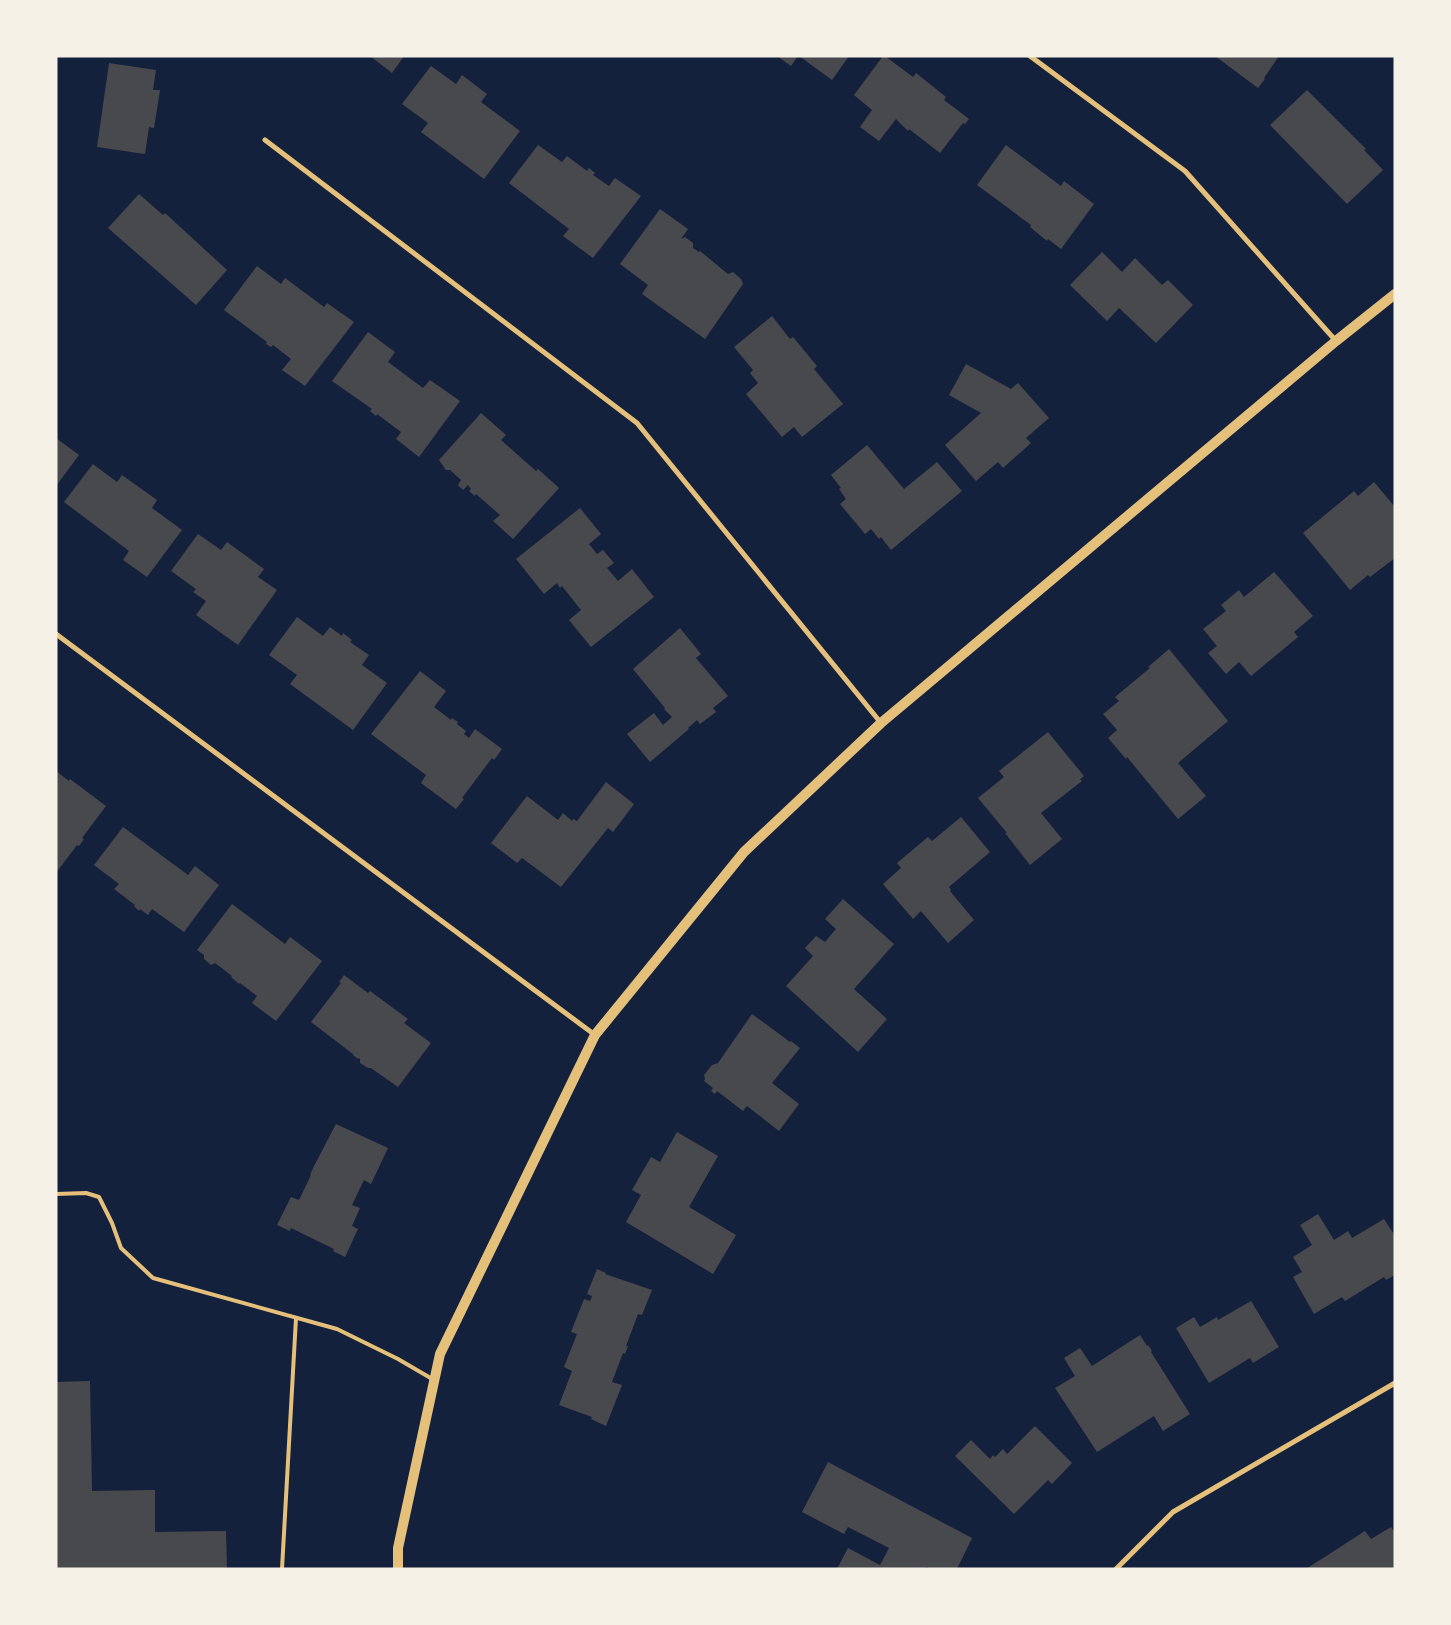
<svg xmlns="http://www.w3.org/2000/svg" width="1451" height="1625" font-family="Helvetica,sans-serif">
  <style>
    .building { fill: #48494c }
    .lines { fill: none; stroke-linecap: round; stroke-linejoin: round }
    .service { stroke: #e5c07b; stroke-width: 4 }
    .minor { stroke: #e5c07b; stroke-width: 5 }
    .secondary { stroke: #e5c07b; stroke-width: 10 }
  </style>
  <rect width="100%" height="100%" fill="#14213d"/>
  <path class="building" d="M370 56H404L392 73Z
    M777 56H798L791 66Z
    M799 56H849L832 80Z
    M883 56H885L913 77 916 73 946 97 944 100 969 119 965 124 963 123 940 153 909 129 908 131 896 119 879 141 860 127 872 110 854 95Z
    M1215 56H1279L1264 78 1265 79 1258 88Z
    M109 63 156 70 153 90H160L154 128 149 127 145 154 97 147Z
    M431 66 456 84 462 75 487 94 481 102 520 131 484 179 421 132 428 123 402 104Z
    M1307 90 1366 149 1364 150 1383 170 1347 204 1270 125Z
    M538 145 562 162 567 156 587 171 589 168 595 173 593 175 609 186 615 178 641 196 593 258 563 236 569 229 509 183Z
    M1006 145 1061 186 1064 181 1094 204 1061 249 1048 239 1047 241 1030 227 1031 225 977 185Z
    M139 194 163 215 165 213 227 270 196 305 108 228Z
    M660 209 688 229 681 239 685 237 693 243V248L699 252 700 251 728 274 733 272 741 279 743 284 705 339 642 294 648 285 620 264Z
    M1102 252 1122 272 1135 258 1162 285 1168 280 1193 305 1156 343 1119 308 1107 321 1070 285Z
    M257 266 281 284 285 278 324 307 327 303 354 322 305 386 282 370 291 359 273 345 271 347 266 344 267 342 224 310Z
    M772 316 790 339 793 337 817 366 814 369 843 404 802 437 794 427 782 437 746 394 758 383 750 373 753 370 734 347Z
    M368 332 395 352 388 362 423 388 430 380 460 401 419 457 396 439 401 432 377 414 376 416 370 411 372 409 332 381Z
    M966 364 1011 389 1018 383 1049 418 1026 438 1031 443 1003 468 998 462 976 481 945 445 981 413 949 395Z
    M481 413 506 435 501 440 536 471 538 469 559 488 513 539 493 521 500 515 476 494 475 496 469 491 471 489 468 485 463 490 458 485 461 480 450 470H446L439 460Z
    M56 438 79 455 56 486Z
    M867 445 904 489 937 462 962 491 891 550 881 537 879 539 871 529 865 534 840 504 846 499 839 489 841 488 831 475Z
    M93 464 117 482 122 475 157 500 152 508 182 530 147 577 123 560 129 551 64 502Z
    M1374 482 1395 507V558L1370 577 1368 575 1350 590 1303 533 1354 491 1358 496Z
    M580 508 601 534 589 544 597 554 603 550 614 563 607 568 618 581 632 569 654 597 591 647 569 620 581 610 562 586 560 588 557 583 544 594 516 559Z
    M198 534 221 550 227 542 264 569 258 577 277 590 238 645 196 615 206 601 193 592 196 589 171 571Z
    M1274 572 1313 616 1294 632 1298 637 1251 676 1239 662 1226 674 1208 653 1217 646 1203 629 1226 611 1221 605 1239 590 1244 597Z
    M297 617 323 636 330 627 342 636 343 633 352 640 350 642 369 655 362 665 387 683 353 730 290 684 297 675 269 655Z
    M680 628 701 654 696 658 728 696 713 708 716 712 700 724 697 720 688 728 689 729 650 762 627 734 654 713 663 725 672 717 664 709 665 708 633 669Z
    M1169 649 1228 721 1178 763 1206 796 1178 819 1127 757 1126 759 1108 738 1117 730 1103 714 1119 701 1115 697 1150 668 1148 667Z
    M420 671 446 691 434 707 451 720 452 718 458 722 457 724 466 731 464 734 469 738 475 729 502 749 494 760 492 758 462 798 464 799 456 809 421 783 426 775 371 734Z
    M1048 732 1084 776 1080 779 1082 781 1041 813 1062 839 1030 865 1005 833H1007L978 798 1004 777 999 771Z
    M56 771 69 781 70 779 106 806 82 838 84 839 79 846 77 845 56 873Z
    M606 782 634 804 613 832 608 828 561 887 522 858 517 863 491 843 527 796 558 820 563 813 572 821 573 819 577 821Z
    M961 817 990 852 949 887 951 890 950 891 974 920 948 943 921 911 913 919 883 884 901 868 897 863 928 837 932 841Z
    M123 827 188 875 195 866 219 885 184 932 152 909 148 915 140 909 139 911 134 906 135 905 114 889 119 884 94 865Z
    M843 899 894 944 854 989 887 1019 858 1052 786 986 813 956 805 948 816 936 825 942 836 929 825 919Z
    M232 904 285 944 290 937 322 961 276 1021 252 1003 257 996 240 983 239 984 231 977 232 976 215 963 211 965 204 959V955L197 950Z
    M344 975 368 993 370 991 408 1019 404 1023 431 1043 398 1087 371 1068H368L360 1063V1059L358 1058V1059L353 1055V1054L311 1022 341 983 339 982Z
    M752 1014 790 1042 791 1041 800 1048 772 1083 799 1104 779 1131 747 1106 743 1111 717 1091 715 1094 711 1091 713 1088 704 1081 705 1079 704 1075 712 1065 718 1063Z
    M336 1124 388 1148 371 1184 364 1180 352 1205 360 1208 352 1226 358 1229 345 1257 333 1251 334 1249 291 1228 290 1231 277 1225 291 1197 299 1200 311 1175H310L313 1168Z
    M677 1132 718 1156 689 1207 736 1235 713 1274 626 1222 641 1195 632 1190 651 1157 660 1162Z
    M1318 1214 1334 1240 1348 1231 1352 1238 1384 1219 1395 1236V1275L1386 1280 1384 1277 1345 1301 1342 1297 1314 1314 1293 1277 1302 1272 1293 1257 1312 1245 1300 1225Z
    M597 1269 606 1273 605 1274 652 1290 642 1315 638 1314 626 1346H628L625 1354 623 1353 612 1382 622 1385 606 1426 591 1419 592 1417 559 1405 572 1371 564 1367 577 1334 571 1332 584 1299 590 1301 592 1296 587 1294Z
    M1251 1301 1279 1347 1253 1363 1250 1358 1209 1383 1176 1328 1194 1317 1200 1327 1217 1317 1218 1320Z
    M1140 1335 1147 1346 1148 1345 1152 1351 1151 1352 1190 1414 1163 1431 1154 1416 1097 1452 1055 1388 1075 1376 1064 1358 1080 1348 1092 1366Z
    M90 1381 92 1491 155 1490V1532L226 1531 227 1569H56V1382Z
    M1035 1426 1072 1463 1052 1484 1048 1480 1014 1514 955 1456 971 1440 990 1459 993 1455 995 1457 1003 1449 1007 1454Z
    M828 1462 972 1538 957 1569H930L926 1567 925 1569H837L848 1548 880 1565 889 1548 848 1527 844 1534 802 1512Z
    M1391 1527 1395 1533V1569H1306L1365 1531 1371 1539Z"/>
  <g class="lines">
    <path class="service" d="M56 1194 86 1193 99 1197 112 1223 121 1248 153 1278 337 1329 398 1359 434 1380
      M282 1569 296 1318"/>
    <path class="minor" d="M1030 56 1185 171 1336 341
      M265 140 637 423 881 723
      M56 634 595 1035
      M1116 1569 1173 1512 1395 1383"/>
    <path class="secondary" d="M398 1569V1548L440 1354 595 1035 744 852 881 723 1336 341 1395 294"/>
  </g>
  <rect width="1451" height="1625" fill="none" stroke="#f6f1e7" stroke-width="115"/>
</svg>
